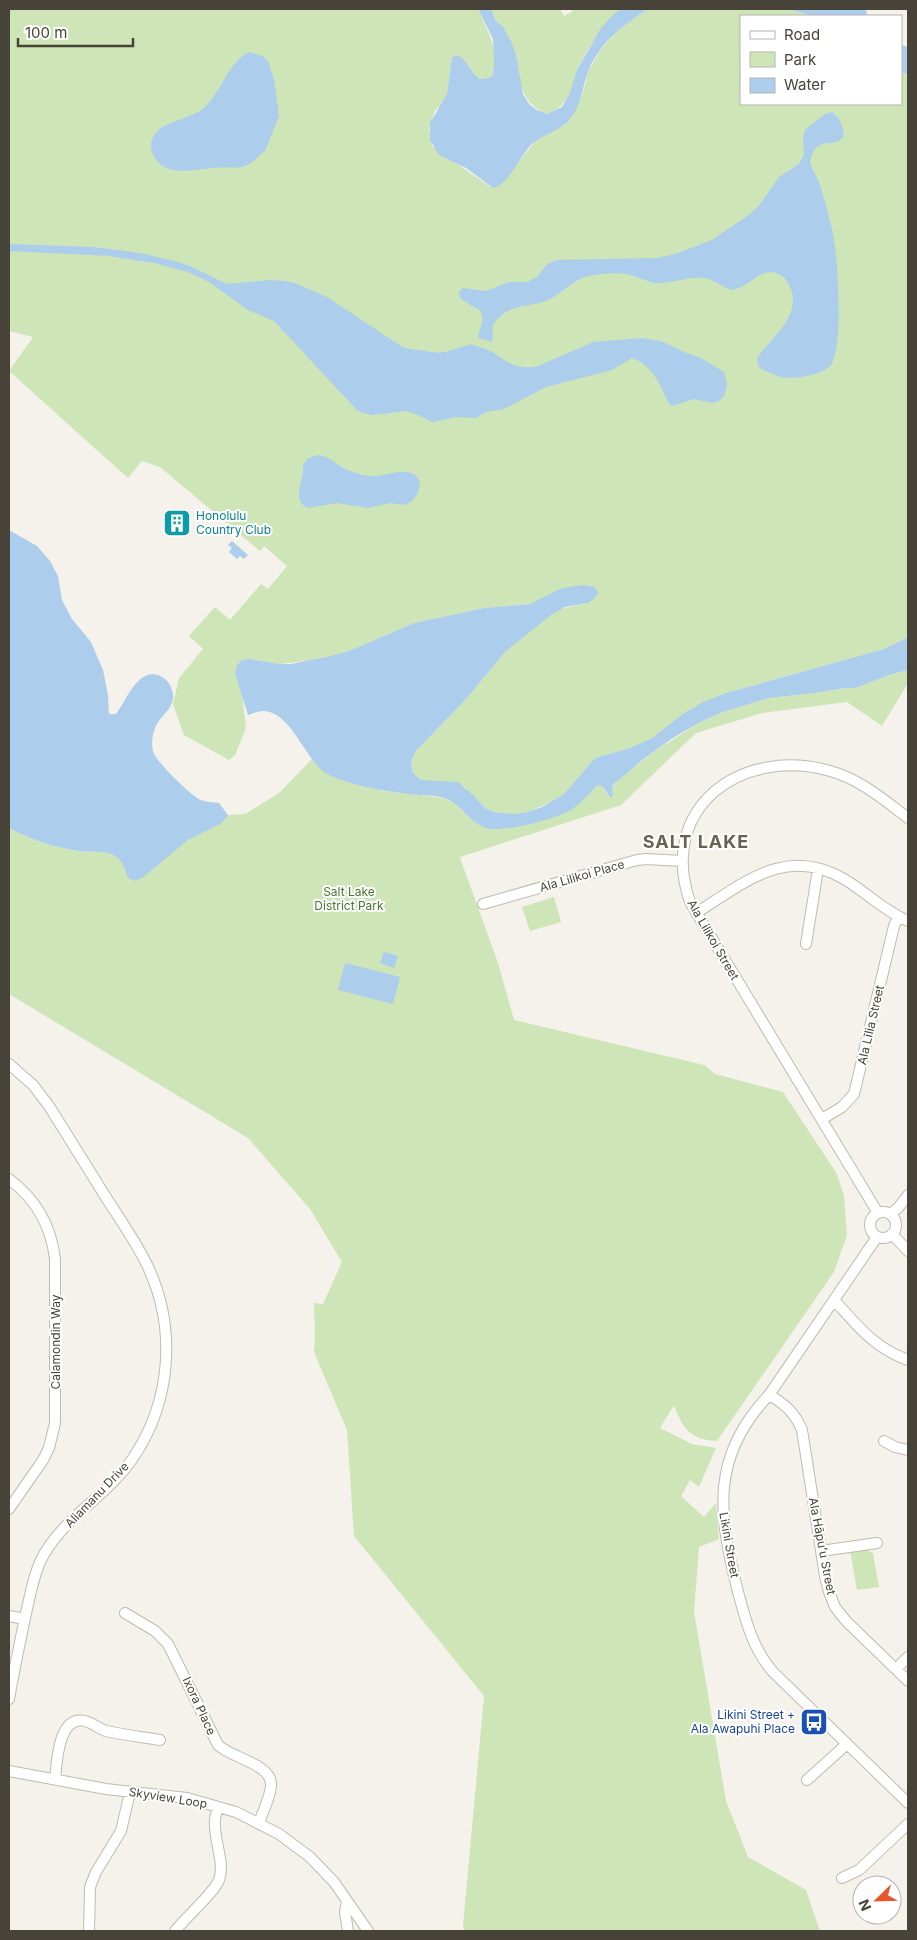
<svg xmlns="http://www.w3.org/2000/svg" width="917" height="1940" font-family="Inter,sans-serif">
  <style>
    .green { fill: #cde5b7 }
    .water { fill: #adcdec }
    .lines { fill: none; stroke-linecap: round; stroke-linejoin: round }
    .minor-casing { stroke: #bfbbae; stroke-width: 12 }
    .minor { stroke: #fff; stroke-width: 10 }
    .labels { text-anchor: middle; stroke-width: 4; stroke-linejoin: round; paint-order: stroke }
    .culture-label { font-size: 12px; fill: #0d838f; stroke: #fff; text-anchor: start }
    .street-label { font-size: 12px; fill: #484339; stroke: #fff }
    .park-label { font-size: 12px; fill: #467730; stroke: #fff }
    .transit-label { font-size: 12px; fill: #164399; stroke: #fff; text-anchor: end }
    .district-label { font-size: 18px; font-weight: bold; letter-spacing: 1px; fill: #6a6251; stroke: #fff }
  </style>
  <rect width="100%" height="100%" fill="#f4f2eb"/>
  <path class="green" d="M9 9H478C487 32 500 47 493 75L488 78 480 79C468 72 469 60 454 55L452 57 447 94 444 101 435 111 429 129 432 146C451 161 471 172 490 187L510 173 536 140 565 124 570 119 582 96 588 72 601 49 621 27 648 9H788L812 16H741V104H901V73L908 74V637L884 649 726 693 693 708 652 738 630 748 595 758 563 795 554 801 527 812 514 814 493 812 485 808 465 787 421 780 413 773 411 762 416 751 467 698 505 652 540 622 560 609 588 603 597 595V590L550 596 530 604 484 608 414 623 349 651 314 660 280 664 250 659 242 693 246 728 235 755 229 760 184 735 173 704 179 678 203 649 189 636 215 607 230 620 261 584 268 589 287 566 264 546 260 551 160 467 142 461 128 478 9 371 33 337 9 331Z
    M491 9H560L564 16 572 12V9H621C601 25 590 46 578 68 576 73 576 79 574 83 570 98 561 109 547 114 513 101 522 66 509 38 506 31 502 28 498 23 495 19 493 13 491 9Z
    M908 670V683L882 726 847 702 762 713 696 733 621 805 460 857 456 847 498 963 514 1020 704 1065 715 1074 783 1092 837 1174 844 1196 847 1235 834 1272 717 1441C691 1440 682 1428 674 1405L660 1428 692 1444 716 1448 699 1487 690 1480 681 1496 704 1517 716 1503 719 1539 699 1547 694 1612 726 1801 748 1857 806 1890 820 1931H464L463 1926 484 1696 354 1536 347 1430 314 1352 315 1336 314 1303 323 1304 342 1262 310 1209 248 1138 9 994V828C31 840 54 847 79 851 89 853 104 850 113 855 122 860 125 868 127 877L171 852 188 840 221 823 228 815 245 814 279 793 312 759 320 768 352 782 385 791 444 798 454 803 471 819 493 829 538 822 598 785 603 787 609 798 612 788 618 780 655 751 702 721 723 712 769 698 815 693 844 688H856L889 675Z
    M554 897 561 922 530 931 522 907Z
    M865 1549 873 1553 879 1587 857 1590 850 1550Z"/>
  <path class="water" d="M478 9H491L496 21 503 27 511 41 516 55 523 94 530 105 537 110 547 114 562 107 570 93 577 70 601 28 615 13 621 9H648C623 25 600 42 588 72 582 87 582 104 571 118 560 132 542 134 530 146 521 156 506 187 493 188L466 168 439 155 430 140V123L447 94 452 57 457 55C468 60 470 73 480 79L488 78 493 75 494 64 493 39Z
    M788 9H865L868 16H812Z
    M901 45 908 47V74L901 73Z
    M250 52 262 56 268 61 274 79 279 116 265 151 251 163 243 167C233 168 223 167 212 168 192 170 161 178 152 152 150 146 151 139 155 134 167 119 191 120 205 107 221 92 230 59 250 52Z
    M832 112C840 117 845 129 843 138 831 149 817 134 810 161 811 168 816 175 819 182 824 197 828 214 832 229 838 252 844 347 831 365 823 375 793 380 781 377 774 375 767 371 760 368 757 364 756 360 759 355 774 335 805 313 788 283 785 277 778 272 770 272 756 273 746 289 732 290 727 290 715 280 705 278 689 276 672 283 656 283 647 282 639 277 631 275 618 272 602 273 589 276 571 280 559 297 543 302 523 308 507 304 493 325L492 342 479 338 478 336C488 306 481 314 460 298L459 292 463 288 486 291 509 282H527L537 277 547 264 557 260 657 258 678 253 712 240 750 214 758 207 779 177 799 164 804 155 803 137 805 130 825 114Z
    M9 244 94 247 140 253 174 261 190 266 227 284 271 280 284 281 295 283 327 297 404 348 439 353 449 351 471 344C479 347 490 350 497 355 510 365 522 370 538 366L593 342 641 338 661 341 684 352 699 357 724 372 727 385 724 396 719 401 712 403 694 399 672 406C667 402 665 395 662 389 656 376 646 362 632 358L612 370 546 387 504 409 486 412 476 418 457 417 432 422 418 415 406 411 372 415 360 412 356 409 274 321 248 310 209 282 188 272 154 263 109 256 9 251Z
    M319 455C328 456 335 463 343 468 352 472 360 475 370 476 385 478 407 464 418 478L420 485 418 493 412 501 404 505 390 503 368 508 337 503 308 508C290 500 305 480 303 465L308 458Z
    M9 530 37 546 50 561 58 576 62 600 72 619 91 642 103 670 108 695 109 714H116C127 700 140 661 165 679 170 683 174 692 173 699 171 711 159 717 155 728 152 735 151 747 154 754 159 764 191 796 201 800 206 802 213 802 219 803L228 815 222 823 188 840 142 878 134 881 127 877C125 868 122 860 113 855 104 850 89 853 79 851 54 847 31 840 9 828Z
    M232 541 248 555 244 559 240 556 237 559 229 552 232 548 228 545Z
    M584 585 595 587 598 593 595 598 588 603 565 607 551 615 505 652 467 698 416 751 411 762 413 773 421 780 458 782 471 793 485 808 493 812 514 814 527 812 542 807 563 795 595 758 630 748 652 738 683 714 703 702 726 693 884 649 908 637V670L889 675 856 688H844L815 693 769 698 723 712 702 721 673 738 645 758 614 784 612 788 613 796 610 798 603 787 598 785C589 793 582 803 571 810 556 819 498 835 483 827 468 820 460 803 444 798 436 795 426 796 418 795 390 792 355 787 329 775 306 764 292 711 263 711 258 711 252 714 248 715L235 674 237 665 242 660 250 659 280 664H291L326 657 349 651 414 623 484 608 530 604 562 588Z
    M384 952 398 956 394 968 380 963Z
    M345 963 400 977 393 1004 338 990Z"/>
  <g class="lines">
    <g class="minor-casing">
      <path id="minor" d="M483 904 637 860 646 859 682 861
        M696 913C744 883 786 845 844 879 866 892 884 911 908 921
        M806 944 818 869
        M9 1064 33 1085 49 1106C68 1137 88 1168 107 1199 121 1221 137 1243 148 1267 177 1329 171 1402 133 1458 107 1497 60 1519 40 1562 33 1578 30 1596 26 1613 20 1642 14 1670 9 1699
        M822 1119 842 1107 854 1094 894 926 898 917
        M9 1179C36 1199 51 1225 55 1259V1423L49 1448 43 1460 9 1509
        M870 1225a13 13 0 1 1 26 0a13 13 0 1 1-26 0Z
        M878 1213 690 902C657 807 742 746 830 771 860 779 884 800 908 818
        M890 1214 898 1208 908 1195
        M892 1234 908 1251
        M877 1237 769 1395C711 1456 718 1512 737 1588 745 1618 752 1648 773 1672L908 1803
        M834 1300C858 1326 874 1348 908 1360
        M769 1395C785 1404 795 1413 802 1430L825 1576 829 1592 835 1607 846 1621 908 1681
        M884 1441 895 1447 908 1450
        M821 1551 877 1543
        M125 1613 155 1631 168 1644 218 1745C231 1758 273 1764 271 1786 270 1798 263 1811 259 1823
        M9 1616 25 1619
        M896 1669 908 1657
        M9 1771 106 1789 187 1798 236 1812 279 1834 310 1857 334 1882 368 1931
        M55 1779C57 1762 58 1715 85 1721 93 1723 99 1729 106 1731 124 1735 142 1737 160 1740
        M807 1780 847 1744
        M842 1878 859 1870 908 1824
        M347 1901 345 1912 348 1931
        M89 1931 90 1887 96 1872 121 1831 130 1792
        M175 1931C185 1918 214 1893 219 1880 225 1864 215 1843 215 1826 214 1819 216 1813 218 1807"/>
    </g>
    <use href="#minor" class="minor"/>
  </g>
  <defs>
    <g id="building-square" transform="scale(1.4375)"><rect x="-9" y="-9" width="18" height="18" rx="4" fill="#0f9aa8" stroke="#fff"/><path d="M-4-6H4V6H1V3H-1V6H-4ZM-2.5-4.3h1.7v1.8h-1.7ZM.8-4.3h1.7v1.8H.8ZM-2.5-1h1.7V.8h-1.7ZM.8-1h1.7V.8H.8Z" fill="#fff"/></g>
    <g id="bus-square" transform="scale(1.4375)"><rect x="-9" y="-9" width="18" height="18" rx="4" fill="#1a4fb4" stroke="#fff"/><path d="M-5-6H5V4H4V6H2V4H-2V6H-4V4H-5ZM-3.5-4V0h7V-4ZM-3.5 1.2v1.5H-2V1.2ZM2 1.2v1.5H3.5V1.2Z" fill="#fff"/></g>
  </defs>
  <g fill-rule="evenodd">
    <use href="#building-square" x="177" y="523"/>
    <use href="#bus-square" x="814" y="1722"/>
  </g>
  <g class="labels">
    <g class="culture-label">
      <text x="196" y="520">Honolulu<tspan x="196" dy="14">Country Club</tspan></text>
    </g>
    <g class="street-label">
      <text transform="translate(582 876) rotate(-16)" y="4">Ala Lilikoi Place</text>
      <text transform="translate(713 940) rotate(60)" y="4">Ala Lilikoi Street</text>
      <text transform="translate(871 1025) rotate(-77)" y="4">Ala Līlia Street</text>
      <text transform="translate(56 1342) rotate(-90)" y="4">Calamondin Way</text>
      <text transform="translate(97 1495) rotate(-46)" y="4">Aliamanu Drive</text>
      <text transform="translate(729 1545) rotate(80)" y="4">Likini Street</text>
      <text transform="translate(822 1546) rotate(79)" y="4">Ala Hāpuʻu Street</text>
      <text transform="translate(199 1706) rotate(65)" y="4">Ixora Place</text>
      <text transform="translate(168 1798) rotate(9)" y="4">Skyview Loop</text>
    </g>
    <g class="park-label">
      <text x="349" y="896">Salt Lake<tspan x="349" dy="14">District Park</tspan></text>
    </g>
    <g class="transit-label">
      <text x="795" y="1719">Likini Street +<tspan x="795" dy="14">Ala Awapuhi Place</tspan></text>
    </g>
    <g class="district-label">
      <text x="696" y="848">SALT LAKE</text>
    </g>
  </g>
  <rect width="917" height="1940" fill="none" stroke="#484339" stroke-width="20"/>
  <rect x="740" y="15" width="162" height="90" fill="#ffffff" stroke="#b6b4b0"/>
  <rect x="750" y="31" width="25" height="8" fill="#ffffff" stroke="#b6b4b0"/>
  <text x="784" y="40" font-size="15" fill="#484339">Road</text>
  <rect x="750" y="52" width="25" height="15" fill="#cde5b7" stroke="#b6b4b0"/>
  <text x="784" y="65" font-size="15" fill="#484339">Park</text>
  <rect x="750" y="78" width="25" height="15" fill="#adcdec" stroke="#b6b4b0"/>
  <text x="784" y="90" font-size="15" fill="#484339">Water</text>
  <g transform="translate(877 1900) rotate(247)"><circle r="24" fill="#ffffff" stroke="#b6b4b0"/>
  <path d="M0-4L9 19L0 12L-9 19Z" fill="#ea562c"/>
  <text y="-8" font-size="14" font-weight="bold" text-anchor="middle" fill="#484339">N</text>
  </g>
  <path d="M18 38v8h115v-8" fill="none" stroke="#484339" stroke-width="2.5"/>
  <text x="25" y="38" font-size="15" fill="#484339" stroke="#ffffff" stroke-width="4" paint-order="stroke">100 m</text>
</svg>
